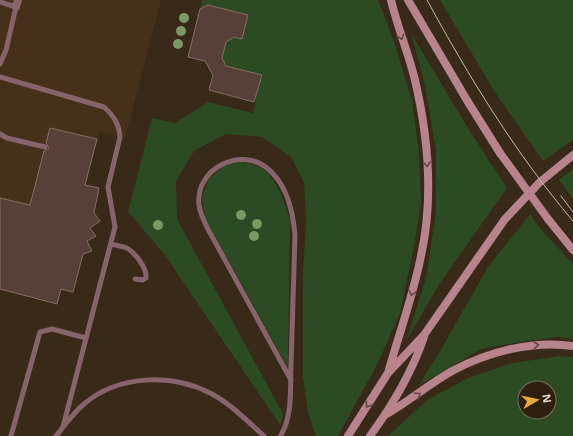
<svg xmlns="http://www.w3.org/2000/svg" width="573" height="436" font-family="'Open Sans',sans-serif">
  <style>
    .built { fill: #45311b }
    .green { fill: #2c4a24; fill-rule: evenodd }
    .building { fill: #564037; stroke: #876e64 }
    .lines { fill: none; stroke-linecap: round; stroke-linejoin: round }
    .service { stroke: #86656a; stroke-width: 5 }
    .minor { stroke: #86656a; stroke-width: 8 }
    .secondary { stroke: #b8848c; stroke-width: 8 }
    .tram { stroke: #c5baae; stroke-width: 1 }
    .secondary-bridge { stroke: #b8848c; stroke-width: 8 }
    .tree { fill: #7c9865 }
    .oneway { stroke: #654841 }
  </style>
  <rect width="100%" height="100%" fill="#382919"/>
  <path class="built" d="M0 0H161L125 138 99 132 97 139 50 128 30 205 0 284Z"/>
  <path class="green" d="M202 0H378L396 47 412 101 419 153 421 202 414 247 400 313 378 363 338 436H316L308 413 303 377V274L306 220 304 183 291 157 262 137 226 134 194 151 176 181 177 219 283 414 280 425 165 255 128 212 152 118 175 123 208 102 253 113 261 75 226 66 222 58 226 42 234 37 242 39 248 15 208 5 200 9Z
    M440 0H573V140L543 161 494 91Z
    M411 33 471 133 507 188 440 283 406 341 426 278 436 211V150L424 81Z
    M241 162C247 163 254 164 259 167 276 175 286 205 290 221L288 368 204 216 202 197 208 180 224 165Z
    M573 169V199L559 180Z
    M530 214 539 227 573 264V339L558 337 526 341 481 349 419 385 439 353 488 267Z
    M560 356 573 357V436H388L427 400 468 378 512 363ZM525 388H549V412H525Z"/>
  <path class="building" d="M208 5 248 15 242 39 234 37 226 42 222 58 226 66 262 75 254 102 209 90 213 75 205 61 188 57 200 9Z
    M50 128 97 139 85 185 99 188 94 213 100 221 90 228 96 236 87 241 92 251 83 254 73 292 61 289 57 304 0 289V198L30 205 44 151 49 148 46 143Z"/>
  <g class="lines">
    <path class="service" d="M0 2 16 7 6 50 0 64
      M0 77 104 107C114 116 119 124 120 137L108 187 115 227 63 427
      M0 134 7 138 45 147
      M111 244C116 245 122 246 127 248 136 254 147 268 146 278L143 280 135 279
      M281 435C293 415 290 387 291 364L295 235C293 211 287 184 267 168 240 146 195 169 199 205 200 214 205 223 209 231L291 380
      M11 436 40 332 52 329 86 338
      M56 436C65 425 73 413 84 404 118 375 171 373 210 393 230 403 247 421 264 436"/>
    <path class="minor" d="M16 7 18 0"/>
    <path class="secondary" d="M408 0 468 102 500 153
      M548 219 573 250
      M388 373C399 334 413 296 421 256 434 197 428 134 414 76 407 50 397 25 391 0
      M385 415C408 402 429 384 452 371 488 352 532 340 573 346
      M348 436 388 373 424 335 505 219 540 182 573 155
      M370 436C392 406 412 372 424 337"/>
    <path class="tram" d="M427 0C469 77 516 154 573 221
      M561 196 573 212"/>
    <path class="secondary-bridge" d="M500 153 548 219"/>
  </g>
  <g class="tree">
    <circle cx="184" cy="18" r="5"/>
    <circle cx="181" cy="31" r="5"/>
    <circle cx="178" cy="44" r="5"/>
    <circle cx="241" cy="215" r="5"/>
    <circle cx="257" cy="224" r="5"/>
    <circle cx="158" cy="225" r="5"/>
    <circle cx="254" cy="236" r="5"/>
  </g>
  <defs><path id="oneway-chevron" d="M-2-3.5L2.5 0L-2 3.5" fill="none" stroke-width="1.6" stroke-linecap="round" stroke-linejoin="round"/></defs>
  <g class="oneway">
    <use href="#oneway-chevron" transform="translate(401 37) rotate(72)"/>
    <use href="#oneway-chevron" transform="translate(427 164) rotate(86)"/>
    <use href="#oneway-chevron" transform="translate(412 293) rotate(104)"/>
    <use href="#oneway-chevron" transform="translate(536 345) rotate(-6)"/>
    <use href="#oneway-chevron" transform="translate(418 395) rotate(-35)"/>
    <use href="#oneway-chevron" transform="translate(368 405) rotate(123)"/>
  </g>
  <g transform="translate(537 400) rotate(81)"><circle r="19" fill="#2e200f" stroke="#796c5e"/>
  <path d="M0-3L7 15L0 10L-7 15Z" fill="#e9ab38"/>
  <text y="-6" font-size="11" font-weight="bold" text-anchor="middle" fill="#e9dfd5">N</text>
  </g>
</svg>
